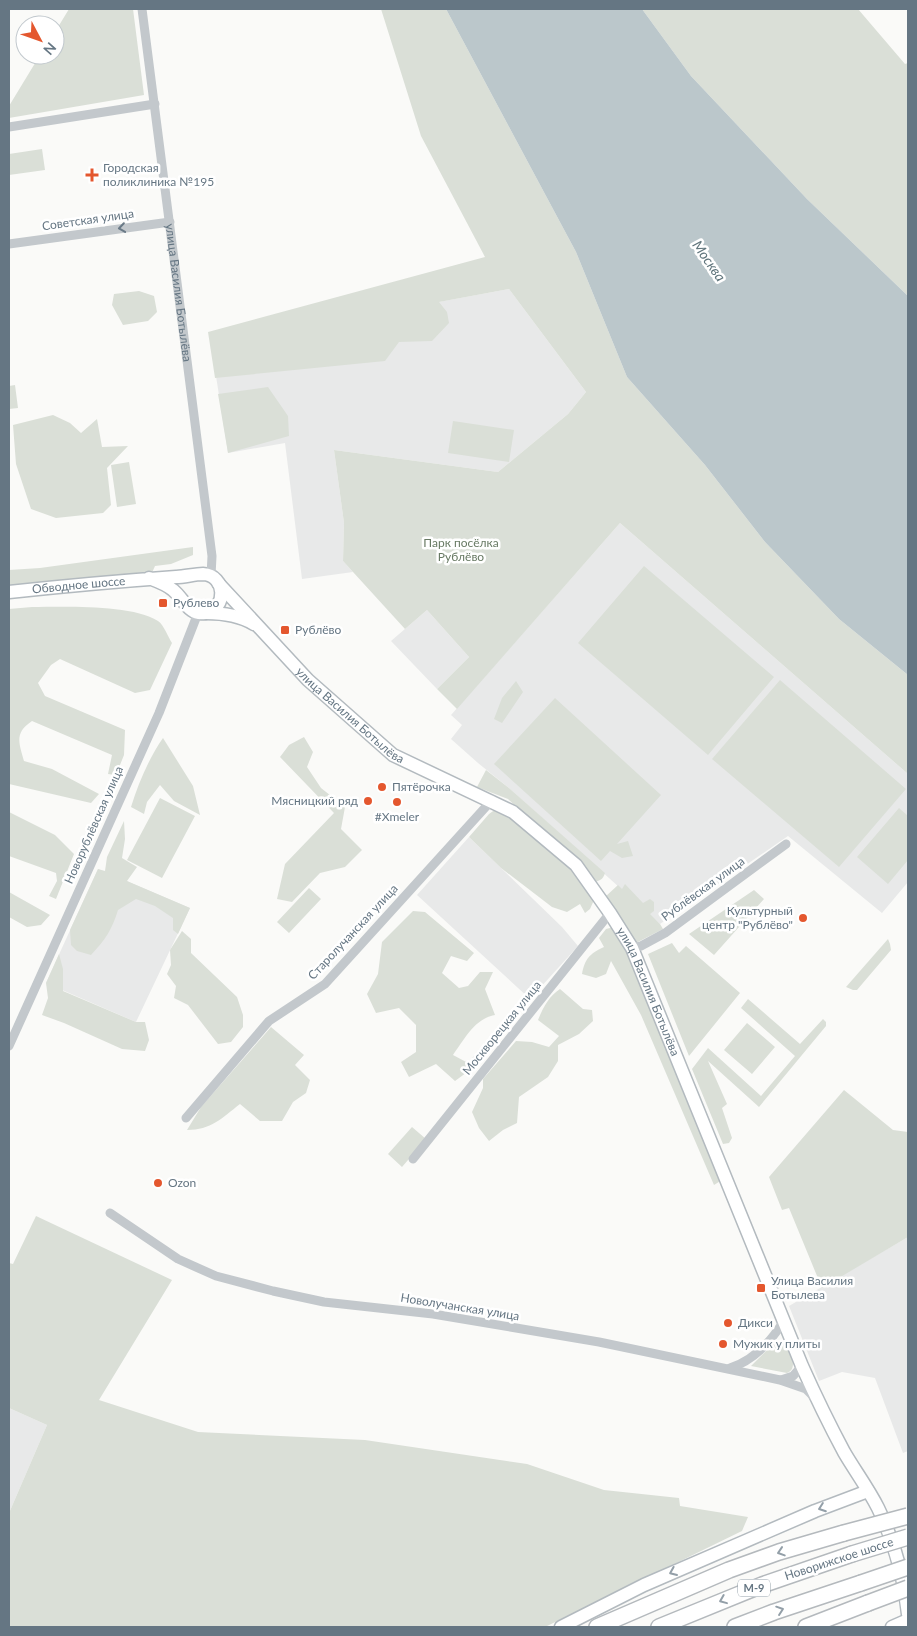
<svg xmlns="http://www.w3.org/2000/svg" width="917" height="1636" font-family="Lato,sans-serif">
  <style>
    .built { fill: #e8e9e9 }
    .green { fill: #dadfd7 }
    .water { fill: #bbc7cb }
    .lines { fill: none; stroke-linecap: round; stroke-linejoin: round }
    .secondary-casing { stroke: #b3babf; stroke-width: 15 }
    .highway-casing { stroke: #b4b9bd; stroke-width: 18 }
    .street { stroke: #c3c8cc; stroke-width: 9 }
    .secondary { stroke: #fff; stroke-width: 12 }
    .highway { stroke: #fff; stroke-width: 15 }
    .highway-bridge-casing { stroke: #b4b9bd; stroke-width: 18; stroke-linecap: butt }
    .highway-bridge { stroke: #fff; stroke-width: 15 }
    .oneway { stroke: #6a7a87 }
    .oneway2 { stroke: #939fa8 }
    .poi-dot { fill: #e4572e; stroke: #fff; stroke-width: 2 }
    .labels { text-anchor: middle; stroke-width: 5; stroke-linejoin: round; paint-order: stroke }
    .shield { fill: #fff; stroke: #939fa8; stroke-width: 1 }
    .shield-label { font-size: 11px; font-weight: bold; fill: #657683 }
    .poi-label { font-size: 12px; fill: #657683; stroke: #fff; text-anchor: start }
    .street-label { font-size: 12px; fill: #657683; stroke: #fff }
    .park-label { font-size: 12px; fill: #687a64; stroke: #fff }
    .water-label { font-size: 14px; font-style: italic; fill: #60757c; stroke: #fff }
  </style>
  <rect width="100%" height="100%" fill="#fafaf8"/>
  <path class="built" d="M509 289 586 392 568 414 498 472 334 450 344 523 343 561 353 572 302 579 285 443 228 453 211 344Z
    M620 523 908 774V882L882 913 788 836 660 924 509 788 478 763 451 739 462 725 451 715Z
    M427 610 469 657 437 689 391 641Z
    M469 837 562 927 578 946 530 999 417 895Z
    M98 869 190 908 136 1022 46 983Z
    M908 1237V1451L903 1453 875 1378 842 1372 819 1381 789 1306Z
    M9 1408 47 1425 9 1513Z"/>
  <path class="green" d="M69 9H133L144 95 9 118V106L40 55H55V32Z
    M381 9H446L576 252 627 377 705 465 765 542 839 619 908 675V774L620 523 457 709 437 689 469 657 427 610 405 629 343 561 344 523 334 450 498 472 568 414 586 392 509 289 439 302 447 312 449 323 432 341 399 342 385 361 215 378 208 332 485 257 421 136Z
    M642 9H858L905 64 908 63V296L807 199 691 76Z
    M42 149 45 170 9 175V154Z
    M139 291 154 296 157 312 148 321 123 325 112 305 114 294Z
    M15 385 18 408 9 409V386Z
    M268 387 288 416 289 436 228 453 218 394Z
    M53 415 70 423 81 433 97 419 102 447 128 446 107 468 111 505 103 513 56 518 31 509 16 464 13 425Z
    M453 421 514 430 509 462 448 453Z
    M129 462 136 504 117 507 111 465Z
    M193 547V555L171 564 155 566 151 575 9 590V570L40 568Z
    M644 566 774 677 708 755 578 643Z
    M32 607C64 607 131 604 158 621 164 625 168 637 172 643L150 690 135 693 60 659 51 665 38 683 45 696 125 730 124 755 116 775 108 774 112 755 32 721C14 733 19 743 24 761L52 769 99 794 91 803 9 784V609Z
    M780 680 906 789 839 867 712 759Z
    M516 681 523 692 502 723 494 719 502 698Z
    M555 698 661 795 617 844 628 841 633 856 622 858 610 851 601 861 494 764Z
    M304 737 313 752 307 767 321 788 345 807 341 829 362 850 345 867 320 873 292 902 277 899 285 864 334 813 280 757 289 745Z
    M163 738 193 786 200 815 174 801 160 785 147 802 144 814 131 807C138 784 149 758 163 738Z
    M486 770 509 788 605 873C603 880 599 881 593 882L576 863 508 799 477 787Z
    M160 798 195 816 162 878 127 860Z
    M899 808 908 816V860L888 884 857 857Z
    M496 809 510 814 569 867 594 900 590 909 585 913 580 904 567 912 552 907 501 868 469 837 489 814Z
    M9 812 55 835 74 854 56 899 49 896 57 881 56 873 9 856Z
    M124 821 125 839 122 858 137 867 127 881 190 908 178 934 173 930V918L155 906 136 899 118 910C112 930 105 940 91 955L77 951 71 945 70 930 98 869 105 871 107 857Z
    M625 884 643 903 650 899 654 902V911L650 914 660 924 663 929 634 944 619 914 605 897 618 885 622 889Z
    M309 888 321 899 289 933 277 922Z
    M754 890 764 899 714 955 689 934Z
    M9 892 50 915 41 925 27 927 9 917Z
    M413 911 425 912 474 953 467 961 451 956 442 973 459 988 468 986 480 972H493L485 989 495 1015C475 1018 464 1040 453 1055L468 1063 486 1042 489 1041 492 1046 470 1070 455 1081 436 1064 409 1077 401 1062 416 1052V1025L399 1008 376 1013 367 994 378 974 382 942Z
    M614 927 624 942 722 1180 714 1185 641 1015 611 961 606 974 596 978 582 974C585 959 589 954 604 947L599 938 606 929Z
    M182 931 191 939V953L237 997 243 1015V1027L231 1042 218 1044 188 1005 174 998 176 986 167 974 171 965 170 950Z
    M888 939 890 944 891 950 857 990H853L846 987Z
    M672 943 679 953 686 946 740 993 689 1056 648 954Z
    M59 954 63 969V991L136 1022H145L149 1040 145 1051 122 1049 64 1023 42 1015 48 998 46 983Z
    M560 989 583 1009 592 1010 593 1021 579 1034 558 1045V1061L548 1077 519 1097 517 1123 503 1130 489 1141 479 1128 472 1112 483 1088V1079L516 1041 532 1042 549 1047 559 1036 538 1020C543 1008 549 996 560 989Z
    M748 999 800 1044 823 1019 826 1022V1026L759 1107 708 1061 727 1104 722 1108 732 1138 729 1143 723 1144 692 1069 708 1048 761 1096 795 1056 741 1008Z
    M747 1023 775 1047 752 1074 724 1050Z
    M271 1027 304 1055 295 1065 310 1080 306 1093 293 1102 282 1121H260L240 1104C222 1118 211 1130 187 1130L201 1107Z
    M844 1090 893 1130 908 1132V1237L822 1288 789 1208 782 1210 769 1177Z
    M412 1127 426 1139 402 1167 388 1154Z
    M36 1216 172 1280 99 1400 198 1432 365 1440 527 1464 604 1490 679 1498 680 1506 748 1517 742 1531 545 1627H9V1513L47 1425 9 1408V1263L13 1264Z
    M781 1340C789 1345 800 1369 787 1373L751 1366 776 1341Z"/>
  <path class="water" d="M446 9H642L691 76 807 199 908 296V675L839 619 765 542 705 465 627 377 576 252Z"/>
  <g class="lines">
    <g class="secondary-casing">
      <g id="secondary">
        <path id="s2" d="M219 584 308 680 393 755 513 812 576 865 610 913 632 948 802 1366C815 1395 829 1424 844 1452 855 1471 868 1488 878 1508 894 1541 904 1577 908 1614"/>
        <path id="s3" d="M9 592C65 586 120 581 176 577 185 577 194 574 203 574 226 575 228 609 205 613 189 616 184 599 173 590 166 584 157 581 149 578"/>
        <path d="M206 613C223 613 239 615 254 624"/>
        <path d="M561 1627 644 1585 815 1511 868 1491"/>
        <path d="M892 1627 908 1620"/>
      </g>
    </g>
    <g class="highway-casing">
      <path id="highway" d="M597 1627 729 1570 779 1552 844 1533
        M659 1627 762 1585 852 1554
        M735 1627 774 1612 861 1583
        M806 1627 868 1603"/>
    </g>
    <g class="street">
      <path id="s1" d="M142 9 212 556 211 576"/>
      <path d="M9 127 155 104"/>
      <path d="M9 244 170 222"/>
      <path d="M632 948 641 946 665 933 786 844"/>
      <path d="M9 1046 159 713 198 613"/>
      <path d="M186 1118 269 1021 325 984 492 800"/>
      <path d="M413 1159 610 913"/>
      <path d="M110 1213 178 1259 216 1276 273 1291 324 1302 433 1314 599 1342 780 1380 806 1389 814 1397"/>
      <path d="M730 1368C754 1360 770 1343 783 1322"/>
      <path d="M781 1380 793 1376 802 1366"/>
    </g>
    <use href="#secondary" class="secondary"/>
    <use href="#highway" class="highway"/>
    <g class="highway-bridge-casing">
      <path id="highway-bridge" d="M844 1533 908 1516
        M852 1554 908 1537
        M861 1583 908 1567
        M868 1603 908 1588"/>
    </g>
    <use href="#highway-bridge" class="highway-bridge"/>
  </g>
  <defs><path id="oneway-chevron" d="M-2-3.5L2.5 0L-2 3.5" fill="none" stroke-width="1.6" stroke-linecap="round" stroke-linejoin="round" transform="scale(1.25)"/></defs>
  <use class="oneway" href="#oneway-chevron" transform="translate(122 228) rotate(172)"/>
  <g class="oneway2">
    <use href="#oneway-chevron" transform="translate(822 1508) rotate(160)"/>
    <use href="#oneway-chevron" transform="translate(781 1552) rotate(162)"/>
    <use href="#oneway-chevron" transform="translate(673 1572) rotate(157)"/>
    <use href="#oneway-chevron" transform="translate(723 1600) rotate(158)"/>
    <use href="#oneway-chevron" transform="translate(780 1610) rotate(-19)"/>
  </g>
  <g class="poi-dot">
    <path d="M89.5 167.5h5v5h5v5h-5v5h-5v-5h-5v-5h5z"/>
    <rect x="158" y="598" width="10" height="10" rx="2.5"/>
    <rect x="280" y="625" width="10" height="10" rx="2.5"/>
    <circle cx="382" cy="787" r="5"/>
    <circle cx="368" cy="801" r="5"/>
    <circle cx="397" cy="802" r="5"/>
    <circle cx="803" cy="918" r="5"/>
    <circle cx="158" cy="1183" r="5"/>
    <rect x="756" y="1283" width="10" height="10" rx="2.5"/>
    <circle cx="728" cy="1323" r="5"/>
    <circle cx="723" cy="1344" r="5"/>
  </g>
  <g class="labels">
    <rect class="shield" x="738" y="1579.5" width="32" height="17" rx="4"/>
    <g class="shield-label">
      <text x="754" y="1592">М-9</text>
    </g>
    <g class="poi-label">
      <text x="103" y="172">Городская<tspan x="103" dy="14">поликлиника №195</tspan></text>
      <text x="173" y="607">Рублево</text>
      <text x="295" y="634">Рублёво</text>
      <text x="392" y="791">Пятёрочка</text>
      <text x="358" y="805" text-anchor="end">Мясницкий ряд</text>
      <text x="397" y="821" text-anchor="middle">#Xmeler</text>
      <text x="793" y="915" text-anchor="end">Культурный<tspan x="793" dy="14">центр "Рублёво"</tspan></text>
      <text x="168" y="1187">Ozon</text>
      <text x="771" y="1285">Улица Василия<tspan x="771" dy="14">Ботылева</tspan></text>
      <text x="738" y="1327">Дикси</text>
      <text x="733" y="1348">Мужик у плиты</text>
    </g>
    <g class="street-label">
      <text transform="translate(88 220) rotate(-8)" y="4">Советская улица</text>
      <text dy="4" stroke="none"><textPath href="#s1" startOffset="286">улица Василия Ботылёва</textPath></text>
      <text dy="4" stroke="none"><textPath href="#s3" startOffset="70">Обводное шоссе</textPath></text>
      <text dy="4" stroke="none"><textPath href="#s2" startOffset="186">улица Василия Ботылёва</textPath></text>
      <text transform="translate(94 825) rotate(-66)" y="4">Новорублёвская улица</text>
      <text transform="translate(703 889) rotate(-36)" y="4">Рублёвская улица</text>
      <text transform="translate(353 932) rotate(-47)" y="4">Старолучанская улица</text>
      <text dy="4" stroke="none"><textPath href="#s2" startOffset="606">улица Василия Ботылёва</textPath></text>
      <text transform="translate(502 1028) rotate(-51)" y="4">Москворецкая улица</text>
      <text transform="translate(460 1307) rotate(9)" y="4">Новолучанская улица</text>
      <text transform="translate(839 1559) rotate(-18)" y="4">Новорижское шоссе</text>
    </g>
    <g class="park-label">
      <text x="461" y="547">Парк посёлка<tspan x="461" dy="14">Рублёво</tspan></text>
    </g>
    <g class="water-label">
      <text transform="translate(709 261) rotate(55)" y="5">Москва</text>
    </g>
  </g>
  <rect width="917" height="1636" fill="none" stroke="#657683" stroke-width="20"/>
  <g transform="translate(40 40) rotate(131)"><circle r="24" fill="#ffffff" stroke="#c1c8cd"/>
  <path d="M0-4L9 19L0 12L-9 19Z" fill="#e4572e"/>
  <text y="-8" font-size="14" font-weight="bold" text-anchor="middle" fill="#657683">N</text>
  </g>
</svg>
